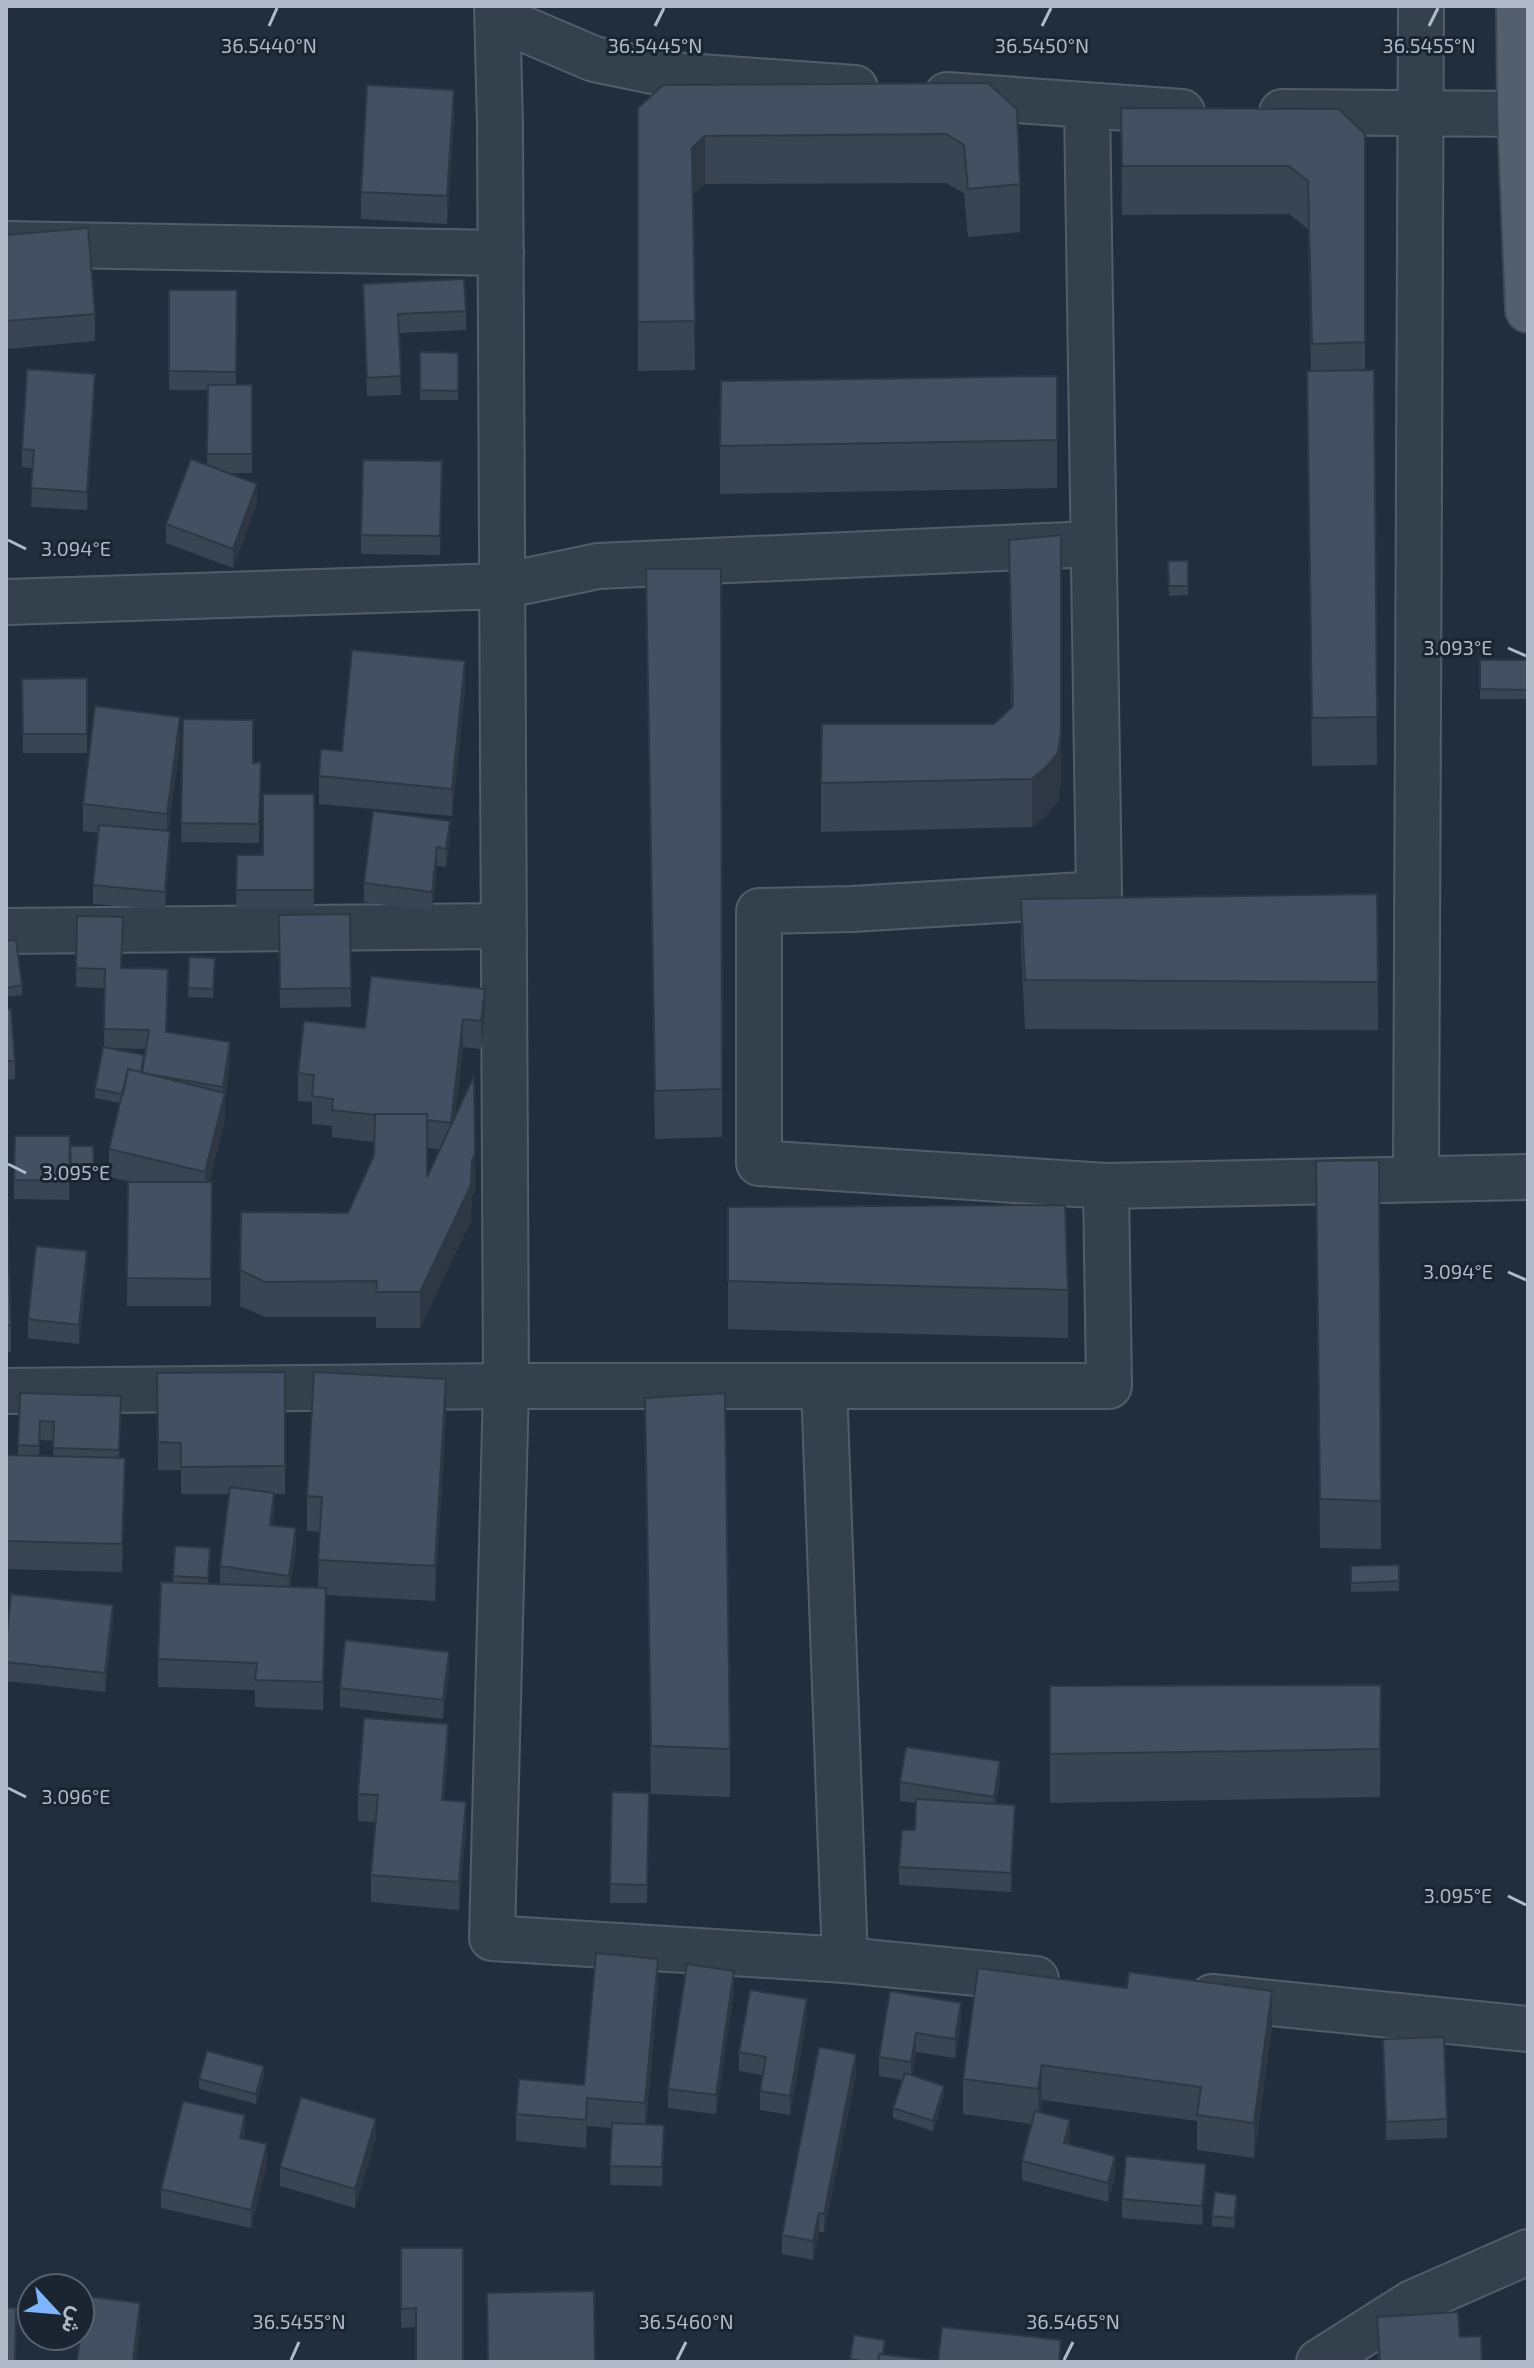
<svg xmlns="http://www.w3.org/2000/svg" width="1534" height="2368" font-family="'Exo 2',Vazirmatn,sans-serif">
  <style>
    .lines { fill: none; stroke-linecap: round; stroke-linejoin: round }
    .minor-casing { stroke: #535d6a; stroke-width: 48 }
    .major-casing { stroke: #3e4955; stroke-width: 48 }
    .minor { stroke: #35404d; stroke-width: 44 }
    .major { stroke: #535f6d; stroke-width: 44 }
    .wall { fill: #394553; fill-rule: evenodd }
    .shaded-wall { fill: #2e3844 }
    .building { fill: #425061; stroke: #2e3844; stroke-width: 2 }
    .ticks { fill: none; stroke: #b0bac8; stroke-width: 3 }
    .ticks-label { font-size: 20px; text-anchor: middle; fill: #b0bac8; stroke: #1a2531; stroke-width: 6; stroke-linejoin: round; paint-order: stroke }
  </style>
  <rect width="100%" height="100%" fill="#212e3d"/>
  <g class="lines">
    <g class="minor-casing">
      <path id="minor" d="M497 6 500 125 506 1386 492 1938 845 1960 1036 1979
        M498 18 594 59 672 75 855 88
        M947 95 1182 112
        M1087 106 1099 894 852 909 759 911V1163L1106 1186
        M1282 112 1520 114
        M6 244 501 253
        M6 602 502 586 598 566 1069 545
        M6 931 503 926
        M1416 1179 1421 6
        M824 1386 845 1960
        M6 1391 506 1386H1109L1106 1186 1528 1177
        M1212 1997 1528 2029
        M1319 2362 1412 2303 1528 2252"/>
    </g>
    <g class="major-casing">
      <path id="major" d="M1519 6 1520 114 1528 310"/>
    </g>
    <use href="#minor" class="minor"/>
    <use href="#major" class="major"/>
  </g>
  <path class="wall" d="M988 83 1020 184V232L968 237 964 193 946 183 705 184 693 195 695 370 638 371V108Z
    M1121 108 1365 134V370H1374L1377 765 1312 766 1307 419 1311 371 1308 229 1289 214 1122 215Z
    M454 118 447 224 361 219V192Z
    M6 235 95 314V341L6 349Z
    M363 284 466 311V330L399 333 401 395 367 396Z
    M169 290H237L236 385H252V473H228L257 503 233 568 166 543V524L207 465 208 390H169Z
    M420 352 458 353V400H420Z
    M1057 376V488L720 494V446Z
    M95 392 87 510 31 507 33 468 22 467V449Z
    M442 461 440 555 361 554V535Z
    M1009 540 1061 780 1058 801 1046 816 1032 827 821 832V783L994 724 1011 707Z
    M1168 561H1188V595L1169 596Z
    M646 569 722 1089V1137L655 1139Z
    M1480 660H1528V699H1480Z
    M87 678V753H23L22 679Z
    M465 688 452 816 319 804V776L342 751Z
    M183 719 253 763 261 762 259 843 181 842Z
    M180 744 168 831 170 850 165 910 93 904V885L98 833 83 831V804Z
    M314 794V909H236L237 855H263Z
    M450 840 446 867 437 866 432 911 364 902V883Z
    M1377 894 1378 1030 1025 1029 1021 947V899Z
    M350 914 351 1007 280 1008 279 915Z
    M77 916 122 968 168 988 166 1032 230 1061 225 1097V1120L209 1182H212L211 1306H127L128 1182H131L109 1177V1149L120 1103 95 1098V1089L104 1047 105 988 76 987ZM109 1048 146 1049 144 1060Z
    M6 941 22 985V995L6 997Z
    M189 957 215 967 213 998 188 997Z
    M6 1009 15 1061V1079L6 1080Z
    M485 1016 481 1049 463 1047 455 1117 475 1190 472 1196 471 1220 420 1328H376V1317H265L240 1306 241 1212 348 1213 374 1155V1142L332 1137V1126L312 1124V1102L298 1101V1073L365 1028ZM427 1148 440 1149 427 1177Z
    M15 1136H70L69 1200 14 1199Z
    M70 1146H93L94 1174H71Z
    M1379 1160 1381 1549 1320 1548 1316 1161Z
    M6 1183 11 1325V1352H6Z
    M728 1207 1068 1290V1338L728 1329Z
    M87 1269 79 1344 28 1338V1319Z
    M285 1372V1494H274V1512L272 1525 296 1547 290 1587 318 1588 320 1532 307 1531V1496L446 1414 435 1601 326 1595 323 1710 255 1707V1690L158 1687V1659L173 1583V1576L210 1557 208 1584 220 1585V1566L230 1494H181V1470H158L157 1373Z
    M20 1393 121 1415 119 1458 125 1485 122 1572 6 1569V1455H18ZM40 1440 53 1441V1456H39Z
    M645 1398 730 1749V1797L651 1794Z
    M1399 1565V1591L1351 1592V1566Z
    M113 1624 105 1692 6 1681V1643Z
    M449 1671 443 1719 340 1707V1688Z
    M1381 1685 1380 1797 1050 1803V1686Z
    M448 1752 444 1800 466 1829 459 1910 371 1902V1875L376 1822 358 1821V1794Z
    M1000 1780 996 1804 1015 1824 1011 1892 899 1885V1867L915 1830 916 1803 900 1801V1782Z
    M612 1792 649 1793 647 1903H610Z
    M658 1986 646 2124 664 2144 662 2186 610 2185 612 2128 587 2126 586 2148 516 2141V2114L584 2085Z
    M734 1990 716 2114 668 2108V2089Z
    M890 1991 961 2022 955 2058 916 2052 912 2075 944 2095 933 2131 893 2118V2108L902 2080 879 2076V2057Z
    M807 2018 790 2115 760 2110V2091L762 2075 739 2071V2052Z
    M1272 2027 1254 2158 1197 2150V2121L1042 2100 1040 2112 1070 2139 1068 2145 1115 2175 1108 2202 1022 2180V2161L1031 2124 963 2114V2079Z
    M1383 2039 1447 2119V2138L1386 2140Z
    M856 2073 824 2232H819L813 2260 782 2254V2235Z
    M264 2076 256 2104 199 2089V2079Z
    M245 2134 244 2139 267 2163 251 2228 161 2208V2189Z
    M376 2138 355 2208 280 2186V2167Z
    M1206 2183 1202 2225 1122 2218V2199Z
    M1237 2204 1234 2228 1212 2226V2216Z
    M401 2248H463L416 2327 401 2328Z
    M1377 2317 1460 2337 1482 2362H1378Z"/>
  <path class="shaded-wall" d="M454 90V118L447 224V196Z
    M705 136V184L692 196V148Z
    M95 374V392L87 510V492Z
    M257 484V503L233 568V549Z
    M465 661V688L452 816V789Z
    M180 717V744L167 842V814Z
    M1061 732V780L1058 801 1046 816 1032 827V779Z
    M450 821V840L446 867V849Z
    M170 831V850L165 910V892Z
    M437 847V866L432 911V892Z
    M485 989V1016L481 1049V1021Z
    M463 1019V1047L451 1151V1123Z
    M230 1042V1061L225 1097V1120L205 1200V1172L223 1099V1087Z
    M475 1154V1190L472 1196 471 1220 461 1243V1208L472 1160Z
    M461 1205V1240L420 1328V1292Z
    M87 1251V1269L79 1344V1325Z
    M446 1379V1414L435 1601V1566Z
    M125 1458V1485L122 1572V1544Z
    M274 1493V1512L270 1543V1525Z
    M296 1528V1547L289 1594V1576Z
    M326 1588V1616L323 1710V1682Z
    M113 1605V1624L105 1692V1673Z
    M449 1652V1671L443 1719V1700Z
    M448 1724V1752L442 1828V1800Z
    M1000 1761V1780L994 1815V1797Z
    M466 1802V1829L459 1910V1882Z
    M1015 1805V1824L1011 1892V1873Z
    M658 1959V1986L645 2131V2103Z
    M734 1971V1990L716 2114V2095Z
    M1272 1991V2027L1254 2158V2123Z
    M807 1999V2018L790 2115V2096Z
    M961 2003V2022L955 2058V2039Z
    M916 2033V2052L911 2081V2062Z
    M856 2054V2073L824 2232V2214Z
    M1042 2065V2100L1038 2125V2089Z
    M264 2066V2076L256 2104V2094Z
    M944 2086V2095L933 2131V2121Z
    M587 2098V2126L586 2148V2120Z
    M245 2115V2134L240 2157V2138Z
    M376 2119V2138L355 2208V2189Z
    M1070 2120V2139L1064 2162V2143Z
    M267 2144V2163L251 2228V2210Z
    M1115 2156V2175L1108 2202V2183Z
    M1206 2164V2183L1202 2225V2206Z
    M819 2213V2232L813 2260V2241Z
    M140 2303V2330L136 2362H133Z"/>
  <path class="building" d="M988 83 1017 109 1020 184 968 189 964 145 946 134 705 136 692 148 695 321 638 322V108L663 85Z
    M367 85 454 90 447 196 361 192Z
    M1121 108 1339 109 1365 134V342L1312 344 1308 181 1289 166H1122Z
    M88 228 95 314 6 321V235Z
    M464 279 466 311 398 314 401 376 367 378 363 284Z
    M169 290H237L236 372 169 371Z
    M420 352 458 353V391L420 390Z
    M27 369 95 374 87 492 31 488 34 450 22 449Z
    M1374 370 1377 717 1312 718 1307 371Z
    M1057 376V440L720 446 721 381Z
    M208 385H252V454H207Z
    M191 459 257 484 233 549 166 524Z
    M363 460 442 461 440 536 361 535Z
    M1061 535V732L1058 753 1046 767 1032 779 821 783 822 724H994L1013 706 1009 540Z
    M1168 561H1188V586H1169Z
    M646 569H721L722 1089 655 1091Z
    M352 650 465 661 452 789 319 776 321 749 342 751Z
    M1480 660H1528V690L1480 689Z
    M87 678V734H23L22 679Z
    M95 706 180 717 167 814 83 804Z
    M183 719 253 720V763L261 762 259 824 181 823Z
    M263 794H314V890H236L237 855H263Z
    M373 811 450 821 446 849 437 847 432 892 364 883Z
    M99 825 170 831 165 892 93 885Z
    M1377 894 1378 982 1025 980 1021 899Z
    M350 914 351 988 280 989 279 915Z
    M77 916 123 917 121 968 168 969 166 1032 230 1042 223 1087 142 1073 149 1030 104 1029 105 969 76 968Z
    M16 940 22 985 6 988V941Z
    M189 957 215 958 213 989 188 988Z
    M371 976 485 989 481 1021 463 1019 451 1123 427 1120V1114H375V1115L332 1110 333 1099 312 1096 314 1075 298 1073 304 1021 365 1028Z
    M6 1009H11L15 1061H6Z
    M103 1047 144 1055 141 1072 128 1069 123 1094 95 1089Z
    M128 1069 225 1093 205 1172 109 1149Z
    M474 1076 475 1154 472 1160 471 1185 420 1292H376L377 1281 265 1282 240 1270 241 1212 348 1213 374 1155 375 1114H427V1177Z
    M15 1136H70L69 1181 14 1180Z
    M70 1146H93L94 1164 71 1165Z
    M1379 1160 1381 1501 1320 1499 1316 1161Z
    M128 1182H212L211 1279 127 1278Z
    M6 1183 11 1325H6Z
    M1065 1205 1068 1290 728 1281V1207Z
    M36 1246 87 1251 79 1325 28 1319Z
    M285 1372V1466L181 1467V1443L158 1442 157 1373Z
    M314 1372 446 1379 435 1566 318 1560 322 1497 307 1496Z
    M20 1393 121 1396 119 1450 53 1448 54 1422 40 1421 39 1446 18 1445Z
    M725 1393 730 1749 651 1746 645 1398Z
    M6 1455 125 1458 122 1544 6 1541Z
    M230 1487 274 1493 270 1525 296 1528 289 1576 220 1566Z
    M175 1546 210 1548 208 1578 173 1576Z
    M1399 1565V1581L1351 1583V1566Z
    M161 1582 326 1588 323 1682 255 1680 257 1663 158 1659Z
    M11 1594 113 1605 105 1673 6 1662V1643Z
    M345 1640 449 1652 443 1700 340 1688Z
    M1381 1685 1380 1749 1050 1754V1686Z
    M364 1718 448 1724 442 1800 466 1802 459 1882 371 1875 378 1795 358 1794Z
    M906 1747 1000 1761 994 1797 900 1782Z
    M612 1792 649 1793 647 1885 610 1884Z
    M916 1799 1015 1805 1011 1873 899 1867 902 1830H915Z
    M596 1953 658 1959 645 2103 587 2098 586 2120 516 2114 519 2079 584 2085Z
    M687 1964 734 1971 716 2095 668 2089Z
    M978 1968 1127 1988 1129 1972 1272 1991 1254 2123 1197 2115 1201 2087 1042 2065 1038 2089 963 2079Z
    M750 1990 807 1999 790 2096 760 2091 766 2057 739 2052Z
    M890 1991 961 2003 955 2039 916 2033 911 2062 879 2057Z
    M1444 2037 1447 2119 1386 2122 1383 2039Z
    M819 2047 856 2054 824 2214 819 2213 813 2241 782 2235Z
    M207 2051 264 2066 256 2094 199 2079Z
    M905 2073 944 2086 933 2121 893 2108Z
    M301 2097 376 2119 355 2189 280 2167Z
    M183 2101 245 2115 240 2138 267 2144 251 2210 161 2189Z
    M1035 2111 1070 2120 1064 2143 1115 2156 1108 2183 1022 2161Z
    M612 2123 664 2125 662 2167 610 2166Z
    M1126 2156 1206 2164 1202 2206 1122 2199Z
    M1215 2192 1237 2195 1234 2218 1212 2216Z
    M401 2248H463V2362H416V2308L401 2309Z
    M594 2291 595 2362H488L487 2293Z
    M85 2296 140 2303 133 2362H77Z
    M6 2308H16L15 2362H6Z
    M1458 2312 1460 2337 1481 2336 1482 2362H1380L1377 2317Z
    M942 2327 1061 2340 1059 2362H878L879 2354 938 2361Z
    M854 2335 885 2340 883 2354H879L878 2362H867L850 2359Z"/>
  <path class="ticks" d="M269 26 277 8M655 26 664 8M1042 26 1051 8M1429 26 1438 8M8 540 26 549M1508 648 1526 656M8 1164 26 1173M1508 1272 1526 1280M8 1788 26 1797M1508 1896 1526 1905M291 2360 299 2342M677 2360 686 2342M1064 2360 1073 2342"/>
  <g class="ticks-label">
    <text x="269" y="53">36.5440°N</text>
    <text x="655" y="53">36.5445°N</text>
    <text x="1042" y="53">36.5450°N</text>
    <text x="1429" y="53">36.5455°N</text>
    <text x="76" y="556">3.094°E</text>
    <text x="1458" y="655">3.093°E</text>
    <text x="76" y="1180">3.095°E</text>
    <text x="1458" y="1279">3.094°E</text>
    <text x="76" y="1804">3.096°E</text>
    <text x="1458" y="1903">3.095°E</text>
    <text x="299" y="2329">36.5455°N</text>
    <text x="686" y="2329">36.5460°N</text>
    <text x="1073" y="2329">36.5465°N</text>
  </g>
  <rect width="1534" height="2368" fill="none" stroke="#b0bac8" stroke-width="16"/>
  <g transform="translate(56 2312) rotate(116)"><circle r="38" fill="#1a2531" stroke="#56616d" stroke-width="2"/>
  <path d="M0-6L14 30L0 20L-14 30Z" fill="#7fb5fe"/>
  <text y="-12" font-size="22" font-weight="bold" text-anchor="middle" fill="#b0bac8">ش</text>
  </g>
</svg>
